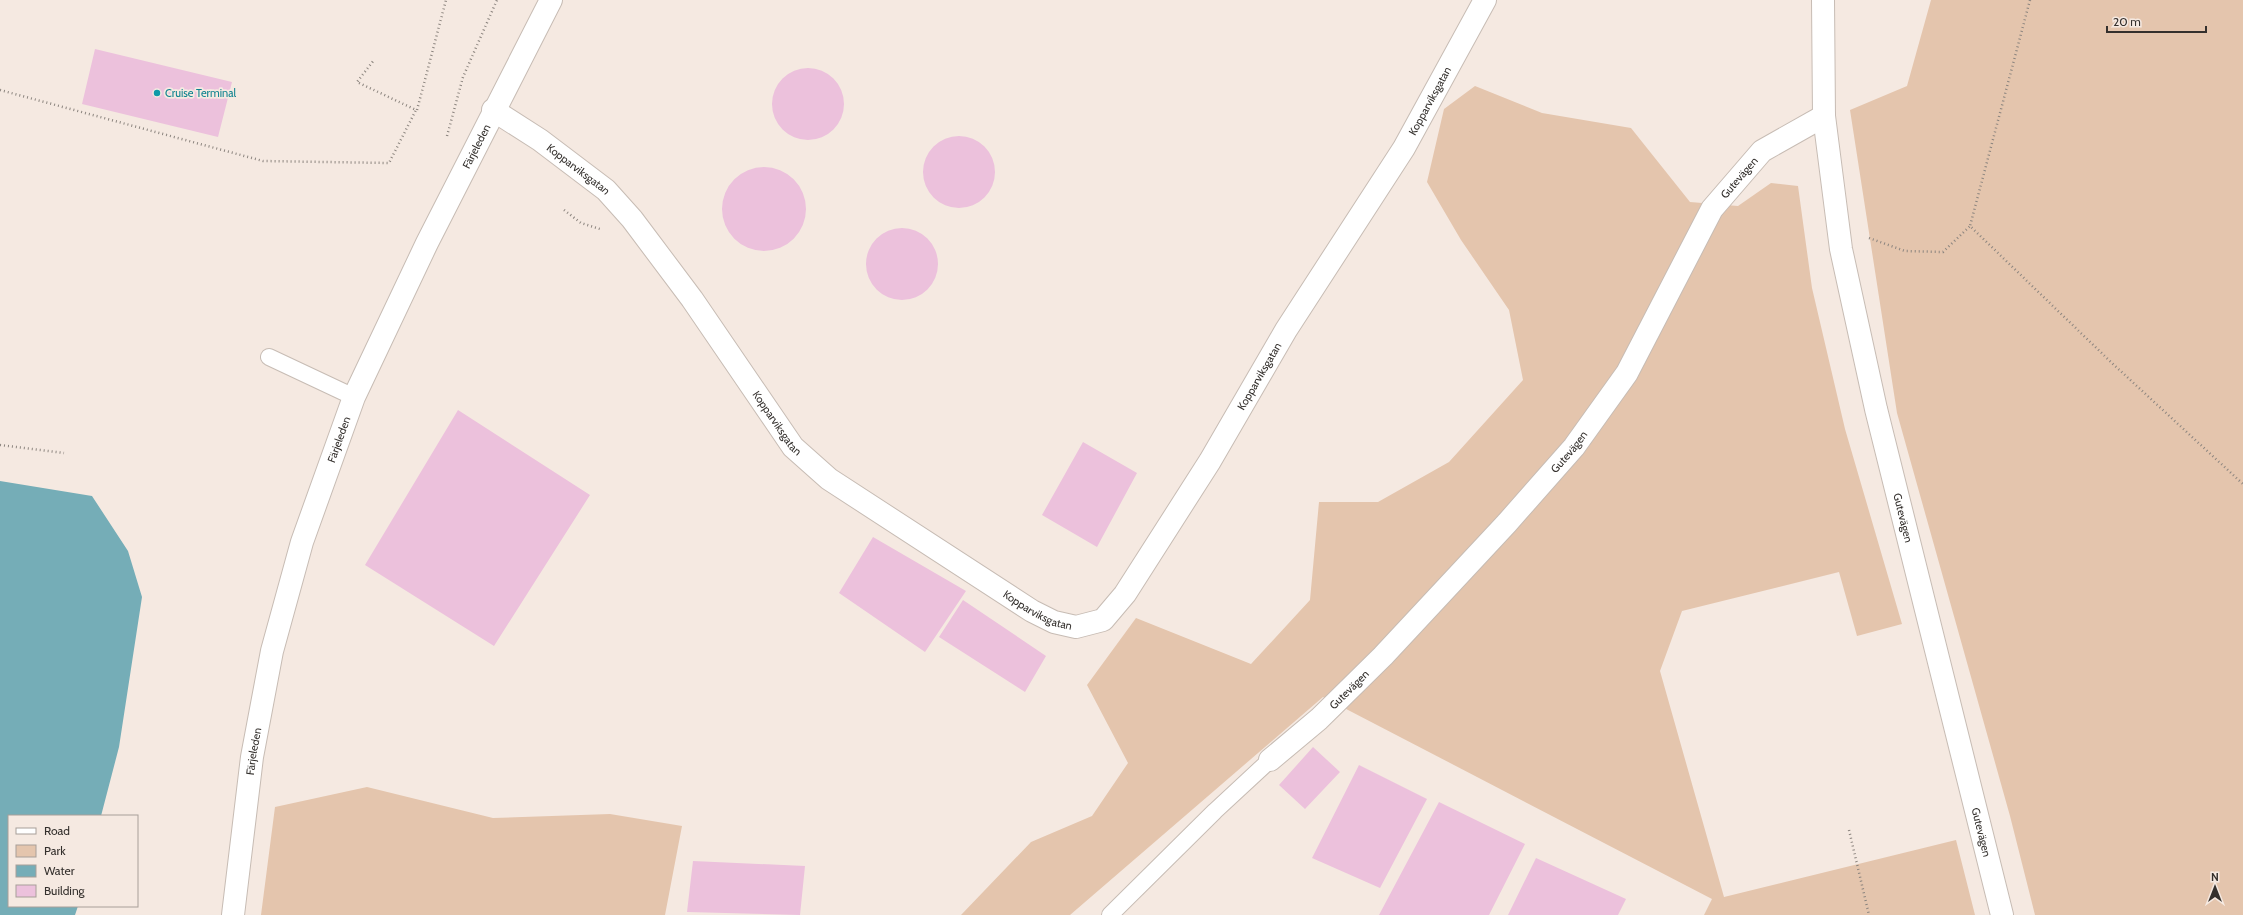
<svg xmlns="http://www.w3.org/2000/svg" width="2243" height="915" font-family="Cabin,sans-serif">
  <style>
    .green { fill: #e4c5ad }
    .water { fill: #75adb7 }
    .building { fill: #ecc1dc }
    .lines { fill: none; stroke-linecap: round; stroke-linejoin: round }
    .lane-casing { stroke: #c7bcb4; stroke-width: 18 }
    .street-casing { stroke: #c7bcb4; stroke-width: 24 }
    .secondary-casing { stroke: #c7bcb4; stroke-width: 24 }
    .path { stroke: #8c857f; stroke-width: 2.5; stroke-dasharray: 1 3; stroke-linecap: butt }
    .lane { stroke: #fff; stroke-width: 16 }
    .street { stroke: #fff; stroke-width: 22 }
    .secondary { stroke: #fff; stroke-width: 22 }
    .culture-dot { fill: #0f9aa8; stroke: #f5e9e1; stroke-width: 1.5 }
    .labels { text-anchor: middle; stroke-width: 3.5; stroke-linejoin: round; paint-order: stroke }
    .culture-label { font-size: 11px; fill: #0d838f; stroke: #f5e9e1; text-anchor: start }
    .street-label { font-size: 11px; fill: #34302d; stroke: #f5e9e1 }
  </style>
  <rect width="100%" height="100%" fill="#f5e9e1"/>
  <path class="green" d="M1931 0H2243V915H2035L2010 816 1897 413 1850 110 1907 86Z
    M1475 86 1542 113 1631 128 1690 202 1738 206 1771 183 1798 186 1812 288 1845 429 1902 624 1857 636 1839 572 1682 611 1660 671 1724 897 1956 840 1975 915H1704L1712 899 1323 697 1070 915H961L1031 842 1092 816 1128 763 1087 685 1136 618 1251 664 1310 600 1319 502H1378L1449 462 1523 380 1509 310 1461 240 1427 182 1444 109Z
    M367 787 493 818 610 814 682 826 665 915H261L275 807Z"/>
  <path class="water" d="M0 481 92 496 128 551 142 597 119 747 101 816H9V906H78L75 915H0Z"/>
  <path class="building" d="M95 49 232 82 218 137 82 104Z
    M772 104a36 36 0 1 1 72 0a36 36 0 1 1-72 0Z
    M923 172a36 36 0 1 1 72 0a36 36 0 1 1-72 0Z
    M722 209a42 42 0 1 1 84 0a42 42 0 1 1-84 0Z
    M866 264a36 36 0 1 1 72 0a36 36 0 1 1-72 0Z
    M458 410 590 495 494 646 365 565Z
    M1083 442 1137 473 1097 547 1042 515Z
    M873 537 966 591 925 652 839 593Z
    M963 600 1046 656 1025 692 939 637Z
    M1313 747 1340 772 1305 809 1279 785Z
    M1359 765 1427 799 1380 888 1312 858Z
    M1439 802 1525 844 1489 915H1379Z
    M1536 858 1626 899 1618 915H1508Z
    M693 861 805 866 800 915 687 912Z"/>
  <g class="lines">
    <g class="lane-casing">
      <path id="lane" d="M269 357 354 397
        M1110 915 1215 811 1270 760"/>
    </g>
    <g class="street-casing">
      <g id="street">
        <path id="s1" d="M1823 0 1824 116 1841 249 1876 409 2002 915"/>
        <path id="s2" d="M493 110 540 140 606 190 632 219 692 299 793 447 829 479 1032 611 1054 622 1076 627 1103 620 1125 594 1210 461 1286 330 1404 148 1485 0"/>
        <path id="s3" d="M1270 760 1319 719 1383 656 1507 523 1574 447 1627 373 1712 209 1762 151 1824 116"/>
      </g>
    </g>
    <g class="secondary-casing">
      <g id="secondary">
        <path id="s4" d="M233 915 252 757 272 651 302 542 354 397 427 243 551 0"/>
      </g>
    </g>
    <path class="path" d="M2030 0 1970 226 2113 364 2243 484
      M0 90 263 161 389 163 416 110 357 82 374 60
      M417 110 446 0
      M447 136 463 77 497 0
      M564 210 581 223 600 229
      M1869 238 1905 251 1943 252 1970 226
      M0 445 64 453
      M1849 830 1869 915"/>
    <use href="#lane" class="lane"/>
    <use href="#street" class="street"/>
    <use href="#secondary" class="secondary"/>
  </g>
  <circle class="culture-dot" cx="157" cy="93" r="4"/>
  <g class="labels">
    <g class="culture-label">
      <text x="165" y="97">Cruise Terminal</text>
    </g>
    <g class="street-label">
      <text dy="4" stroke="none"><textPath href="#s2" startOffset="1436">Kopparviksgatan</textPath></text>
      <text dy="4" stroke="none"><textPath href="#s4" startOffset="813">Färjeleden</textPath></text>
      <text dy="4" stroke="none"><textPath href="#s2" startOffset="104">Kopparviksgatan</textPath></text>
      <text dy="4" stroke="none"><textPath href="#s3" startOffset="754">Gutevägen</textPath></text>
      <text dy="4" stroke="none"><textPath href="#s2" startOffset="1112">Kopparviksgatan</textPath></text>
      <text dy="4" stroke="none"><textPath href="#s2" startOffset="428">Kopparviksgatan</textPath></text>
      <text dy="4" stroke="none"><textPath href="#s4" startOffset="489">Färjeleden</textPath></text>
      <text dy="4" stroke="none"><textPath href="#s3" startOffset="430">Gutevägen</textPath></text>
      <text dy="4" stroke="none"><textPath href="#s1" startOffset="526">Gutevägen</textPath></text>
      <text dy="4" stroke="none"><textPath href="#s2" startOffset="752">Kopparviksgatan</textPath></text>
      <text dy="4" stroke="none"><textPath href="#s3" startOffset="106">Gutevägen</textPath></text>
      <text dy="4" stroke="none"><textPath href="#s4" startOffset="165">Färjeleden</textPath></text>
      <text dy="4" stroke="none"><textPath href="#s1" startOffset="850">Gutevägen</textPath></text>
    </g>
  </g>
  <rect x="8" y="815" width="130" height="92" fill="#f5e9e1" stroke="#a89f99"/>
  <rect x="16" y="828" width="20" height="6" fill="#ffffff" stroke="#a89f99"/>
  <text x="44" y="835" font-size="12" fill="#34302d">Road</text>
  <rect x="16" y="845" width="20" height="12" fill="#e4c5ad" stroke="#a89f99"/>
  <text x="44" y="855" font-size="12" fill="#34302d">Park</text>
  <rect x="16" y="865" width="20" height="12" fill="#75adb7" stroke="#a89f99"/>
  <text x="44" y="875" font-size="12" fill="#34302d">Water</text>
  <rect x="16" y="885" width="20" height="12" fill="#ecc1dc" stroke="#a89f99"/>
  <text x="44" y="895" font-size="12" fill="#34302d">Building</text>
  <g transform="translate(2215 887)" stroke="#f5e9e1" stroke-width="3" paint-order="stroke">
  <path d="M0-3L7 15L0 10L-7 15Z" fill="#34302d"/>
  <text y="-6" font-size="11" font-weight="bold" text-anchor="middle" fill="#34302d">N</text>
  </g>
  <path d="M2107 26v6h99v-6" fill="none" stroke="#34302d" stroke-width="2"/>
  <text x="2113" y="26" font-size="12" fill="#34302d" stroke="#f5e9e1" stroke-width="3" paint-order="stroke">20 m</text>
</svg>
